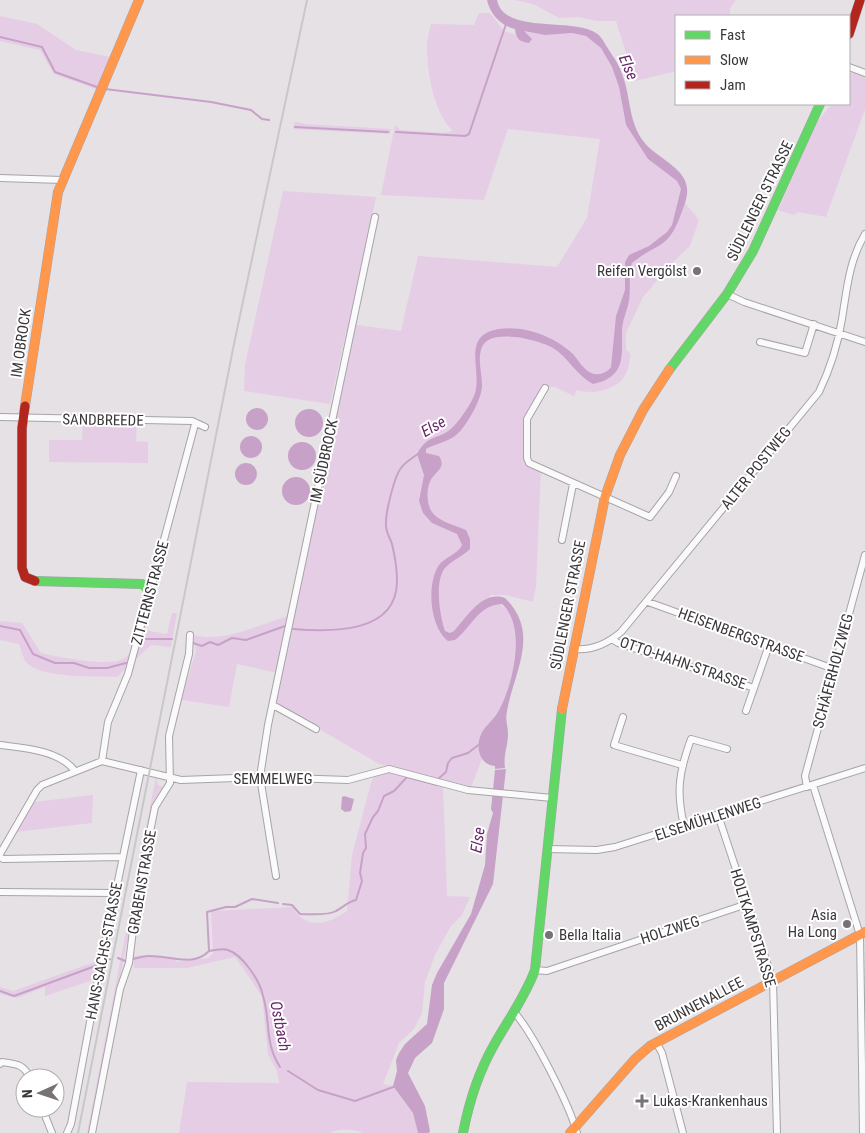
<svg xmlns="http://www.w3.org/2000/svg" width="865" height="1133" font-family="'Roboto Condensed',sans-serif">
  <style>
    .green { fill: #e5cee5 }
    .water { fill: #c8a1c8 }
    .lines { fill: none; stroke-linecap: round; stroke-linejoin: round }
    .stream { stroke: #c8a1c8; stroke-width: 2 }
    .street-casing { stroke: #a7a4a7; stroke-width: 8 }
    .fast-casing { stroke: #a7a4a7; stroke-width: 10 }
    .slow-casing { stroke: #a7a4a7; stroke-width: 10 }
    .jam-casing { stroke: #a7a4a7; stroke-width: 10 }
    .street { stroke: #fbfafb; stroke-width: 6 }
    .fast { stroke: #63d668; stroke-width: 9 }
    .slow { stroke: #ff974d; stroke-width: 9 }
    .jam { stroke: #b3261e; stroke-width: 9 }
    .rail { stroke: #c9c8c9; stroke-width: 2 }
    .poi-dot { fill: #767276; stroke: #fff; stroke-width: 2 }
    .labels { text-anchor: middle; stroke-width: 4; stroke-linejoin: round; paint-order: stroke }
    .street-label { font-size: 15px; fill: #3a373a; stroke: #fff }
    .poi-label { font-size: 15px; fill: #3a373a; stroke: #fff; text-anchor: end }
    .water-label { font-size: 16px; font-style: italic; fill: #69276b; stroke: #fff }
  </style>
  <rect width="100%" height="100%" fill="#e5e1e5"/>
  <path class="green" d="M515 0H736L730 8V16H676V71L635 81 616 21H598L578 17 559 18 533 4Z
    M479 13H490L504 31 516 35 518 39 530 36 525 35 523 31 545 35 572 33 586 36 601 48 612 67 619 87 626 125 648 159 677 181 681 189V198L699 220 690 246 671 264 643 297 626 333V350L631 354C629 361 629 370 624 377 615 390 592 395 577 390L574 396 555 387H542L524 418V463L541 471 536 586 533 602 506 595H490V598L510 611C521 642 514 683 498 712 489 729 473 737 482 759L471 787 379 764 280 706 276 700 353 333 346 332 330 404 244 391 245 365 283 191 376 197 350 324 401 331 418 256 557 267 587 218 600 139 508 129 484 200 381 195 395 125 400 130 442 133 453 131C434 113 428 76 427 51 426 42 429 33 431 24L474 25Z
    M0 16 37 24 76 50 110 57 96 89 54 74 40 50 0 41Z
    M849 72 865 77V109L826 217 798 212 794 215 778 210 817 122 832 104H849Z
    M295 122 305 124 391 129 390 134 293 129Z
    M83 421 137 422 136 441 148 442V463L49 462V440H82Z
    M172 613H177L171 647 151 645 117 677C96 676 41 679 26 662 23 658 21 649 19 644L0 640V621L22 623 41 653C59 657 107 667 123 659 132 654 138 639 144 630L167 634Z
    M288 616 277 673 237 664 229 707 181 700 196 651 193 635C225 643 258 625 288 616Z
    M390 771 443 786 447 896 470 897 462 915 451 926 435 955 425 982 422 1013 414 1029 399 1043 383 1084 393 1086 413 1113 418 1133H363C355 1129 337 1128 331 1133H179L187 1082 279 1083 277 1071 268 1054 262 996 235 957 187 968H134V956L148 955 175 958 176 962 208 958 213 954 211 911 292 907C307 931 328 924 347 911L352 855 371 783 375 775Z
    M156 776 158 785 163 787 154 803 90 1133H87Z
    M93 795 92 823 16 832 34 802Z
    M100 960 96 979 45 996V987L17 998 0 994V987L13 991Z"/>
  <path class="water" d="M487 0H497C504 35 571 17 596 33 601 36 604 42 607 47 612 55 619 64 622 74 631 96 628 122 644 142 655 157 685 167 687 188 688 197 684 206 681 214 668 250 658 242 632 263 628 275 631 289 629 301 627 311 622 321 622 331 622 358 625 377 593 384 577 376 568 357 553 348 540 340 490 327 482 347 477 359 482 373 482 385 482 398 470 419 462 429 452 442 439 442 426 449V453L439 456C446 467 438 470 432 478 426 486 426 504 432 512 439 522 455 525 466 530L470 539V549C463 556 451 561 445 568 434 582 440 616 445 631L450 633 454 631C467 617 482 590 505 598 541 633 514 672 507 711 505 721 508 725 508 734 508 746 503 755 505 768L495 769V766C480 765 476 749 480 737 483 727 493 721 498 712 513 686 527 626 502 604 478 605 472 627 455 640L448 641C430 628 426 584 439 565 445 557 457 555 462 545L457 534 432 523 423 513 419 501 424 475 417 454C429 432 439 441 453 427 460 420 470 405 474 396 484 373 459 335 499 329 525 325 555 337 573 354 578 360 584 370 591 373 598 376 607 373 611 367L616 316 625 290V262L629 255 649 246 667 232 672 225 681 189 677 181 648 159 626 125 619 87 612 67 601 48 586 36 572 33 545 35 524 31 532 39 529 43C520 42 516 39 515 29 501 26 490 14 487 0Z
    M246 419a11 11 0 1 1 22 0a11 11 0 1 1-22 0Z
    M295 423a14 14 0 1 1 28 0a14 14 0 1 1-28 0Z
    M240 447a11 11 0 1 1 22 0a11 11 0 1 1-22 0Z
    M288 456a14 14 0 1 1 28 0a14 14 0 1 1-28 0Z
    M235 474a11 11 0 1 1 22 0a11 11 0 1 1-22 0Z
    M282 491a14 14 0 1 1 28 0a14 14 0 1 1-28 0Z
    M506 769 493 884 444 983V1009L432 1043 415 1058 408 1073 425 1106 430 1131 429 1133H418L413 1113 393 1086 397 1071 396 1060 399 1053 405 1044 427 1024 432 985 437 973 471 914 485 865 487 834 493 813 491 809 495 770Z
    M344 796 354 799 351 811 345 812 341 809 342 797Z"/>
  <g class="lines">
    <path class="stream" d="M0 37 42 47 55 72 97 87
      M105 89 211 102 251 110 262 119 269 120
      M295 127 388 132
      M396 132 465 136 469 134 506 24
      M0 626 20 630 33 654 55 663H74L89 668H107L126 663
      M293 629C331 632 396 634 397 582 397 570 395 556 392 544 390 538 386 532 386 526 385 514 394 477 401 468 405 462 413 458 419 453
      M146 639H172
      M193 643 202 646 210 642 218 645 232 638 246 640 285 626
      M438 779 446 772 448 763 452 758 468 753 481 743
      M283 904 292 905 300 914C310 914 327 916 336 911 344 907 347 902 356 900L362 881 360 873 363 853 366 848 365 834 373 817 378 811 384 796 394 791 407 777 437 785
      M209 951 207 912 226 907H235L252 899 278 903
      M118 958 125 961
      M133 959C138 958 144 956 148 956 168 955 193 968 209 951 214 950 223 948 228 950 243 955 260 981 263 996 271 1022 264 1042 280 1067
      M104 961 110 959
      M0 991 14 996 98 965
      M288 1071 318 1090 355 1101 396 1086"/>
    <g class="street-casing">
      <path id="street" d="M849 67 865 73
        M0 178 62 180
        M727 294 744 302 865 342
        M760 342 805 353 814 324
        M545 388 527 419V458L529 463 650 517 669 492 676 476
        M0 417 192 421 205 427
        M562 540 573 484
        M648 602 834 669
        M612 639 618 643 754 688
        M573 649C591 651 607 644 621 632L819 392C830 369 838 344 842 319 847 288 849 261 865 234
        M273 705 316 729
        M746 711 769 645
        M623 717 614 745 682 765
        M0 745C24 748 59 750 75 771
        M102 761 108 722 128 674 195 424
        M813 785 860 935 863 1133
        M807 787 805 776 865 555
        M718 815 773 981 777 1133
        M684 826C676 791 679 772 691 739L727 749
        M547 849 597 850 615 847 865 768
        M0 854 37 790 42 785 102 761 181 780 260 777 348 780 389 769 468 790 552 798
        M0 857 3 859 122 857
        M276 876 260 777 268 725 375 217
        M0 892 115 893
        M535 970 547 971 747 904
        M514 1012C533 1033 570 1106 577 1133
        M656 1042 662 1053 683 1133
        M0 1064 2 1062C16 1064 24 1064 30 1078
        M42 1108 52 1133
        M67 1133 71 1124 102 958 141 770
        M92 1133 120 989 129 963 137 897 155 807 170 783 169 736 189 654 190 635"/>
    </g>
    <g class="fast-casing">
      <path id="fast" d="M669 370 727 294 753 251 820 104
        M35 581 142 584 150 591
        M463 1133C469 1102 478 1073 494 1045 508 1020 525 997 535 970L562 709"/>
    </g>
    <g class="slow-casing">
      <path id="slow" d="M25 406 58 192 139 0
        M562 709 605 497 620 455 643 410 669 370
        M570 1133 635 1059 650 1046 865 932"/>
    </g>
    <g class="jam-casing">
      <path id="jam" d="M849 34 860 0
        M25 406 22 428V568L25 577 35 581"/>
    </g>
    <use href="#street" class="street"/>
    <use href="#fast" class="fast"/>
    <use href="#slow" class="slow"/>
    <use href="#jam" class="jam"/>
    <path class="rail" d="M78 1133 235 339 307 0"/>
  </g>
  <g class="poi-dot">
    <circle cx="697" cy="271" r="5"/>
    <circle cx="847" cy="924" r="5"/>
    <circle cx="549" cy="935" r="5"/>
    <path d="M639.5 1093.5h5v5h5v5h-5v5h-5v-5h-5v-5h5z"/>
  </g>
  <g class="labels">
    <g class="street-label">
      <text transform="translate(760 201) rotate(-64)" y="5">SÜDLENGER STRASSE</text>
      <text transform="translate(21 343) rotate(-82)" y="5">IM OBROCK</text>
      <text transform="translate(103 420) rotate(1)" y="5">SANDBREEDE</text>
      <text transform="translate(324 461) rotate(-78)" y="5">IM SÜDBROCK</text>
      <text transform="translate(756 468) rotate(-51)" y="5">ALTER POSTWEG</text>
      <text transform="translate(150 593) rotate(-75)" y="5">ZITTERNSTRASSE</text>
      <text transform="translate(568 605) rotate(-79)" y="5">SÜDLENGER STRASSE</text>
      <text transform="translate(741 635) rotate(20)" y="5">HEISENBERGSTRASSE</text>
      <text transform="translate(683 663) rotate(19)" y="5">OTTO-HAHN-STRASSE</text>
      <text transform="translate(833 671) rotate(-75)" y="5">SCHÄFERHOLZWEG</text>
      <text x="273" y="784">SEMMELWEG</text>
      <text transform="translate(708 819) rotate(-18)" y="5">ELSEMÜHLENWEG</text>
      <text transform="translate(142 882) rotate(-80)" y="5">GRABENSTRASSE</text>
      <text transform="translate(753 928) rotate(73)" y="5">HOLTKAMPSTRASSE</text>
      <text transform="translate(670 930) rotate(-18)" y="5">HOLZWEG</text>
      <text transform="translate(104 951) rotate(-79)" y="5">HANS-SACHS-STRASSE</text>
      <text transform="translate(699 1004) rotate(-28)" y="5">BRUNNENALLEE</text>
    </g>
    <g class="poi-label">
      <text x="687" y="276">Reifen Vergölst</text>
      <text x="837" y="920">Asia<tspan x="837" dy="17">Ha Long</tspan></text>
      <text x="559" y="940" text-anchor="start">Bella Italia</text>
      <text x="653" y="1106" text-anchor="start">Lukas-Krankenhaus</text>
    </g>
    <g class="water-label">
      <text transform="translate(629 67) rotate(67)" y="6">Else</text>
      <text transform="translate(433 426) rotate(-30)" y="6">Else</text>
      <text transform="translate(477 840) rotate(-82)" y="6">Else</text>
      <text transform="translate(281 1026) rotate(79)" y="6">Ostbach</text>
    </g>
  </g>
  <rect x="675" y="15" width="175" height="90" fill="#ffffff" stroke="#b0afb0"/>
  <rect x="685" y="31" width="25" height="8" fill="#63d668" stroke="#b0afb0"/>
  <text x="720" y="40" font-size="15" fill="#3a373a">Fast</text>
  <rect x="685" y="56" width="25" height="8" fill="#ff974d" stroke="#b0afb0"/>
  <text x="720" y="65" font-size="15" fill="#3a373a">Slow</text>
  <rect x="685" y="81" width="25" height="8" fill="#b3261e" stroke="#b0afb0"/>
  <text x="720" y="90" font-size="15" fill="#3a373a">Jam</text>
  <g transform="translate(40 1093) rotate(267)"><circle r="24" fill="#ffffff" stroke="#b0afb0"/>
  <path d="M0-4L9 19L0 12L-9 19Z" fill="#767276"/>
  <text y="-8" font-size="14" font-weight="bold" text-anchor="middle" fill="#3a373a">N</text>
  </g>
</svg>
